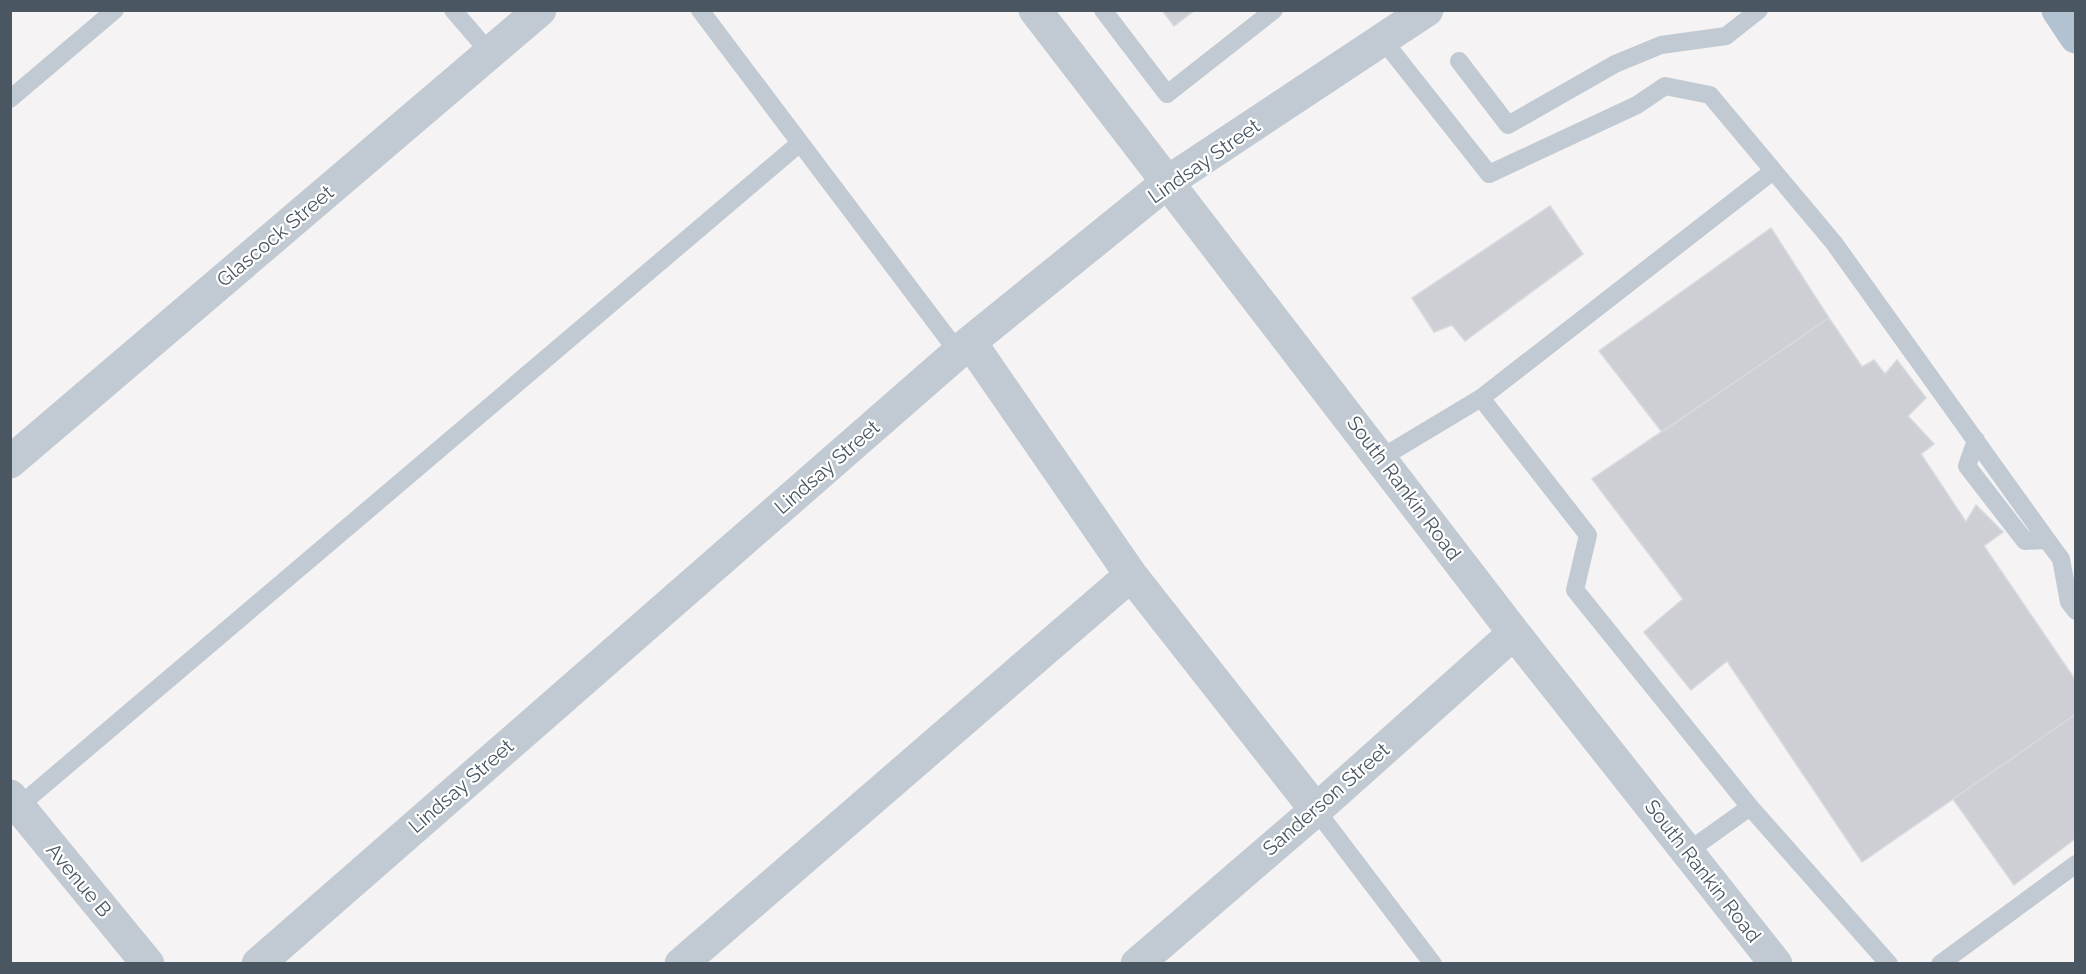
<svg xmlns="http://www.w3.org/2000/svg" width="2086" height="974" font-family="Raleway,sans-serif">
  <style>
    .building { fill: #cdcfd5; stroke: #d7d9de; stroke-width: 1.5 }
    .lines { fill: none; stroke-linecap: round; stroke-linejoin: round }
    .service { stroke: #c1cad2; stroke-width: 18 }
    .minor { stroke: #c1cad2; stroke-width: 33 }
    .primary { stroke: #b3c2d1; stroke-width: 33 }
    .labels { text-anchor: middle; stroke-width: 4.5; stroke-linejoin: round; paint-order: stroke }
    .street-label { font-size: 20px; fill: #4a5661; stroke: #fff }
  </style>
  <rect width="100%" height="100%" fill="#f5f3f3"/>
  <path class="building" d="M1162 10H1195L1174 26Z
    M1550 206 1583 254 1465 341 1452 325 1434 332 1412 298Z
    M1771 228 1829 318 1662 432 1599 351Z
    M1829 318 1862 367 1874 360 1885 374 1897 360 1926 398 1908 416 1934 444 1921 454 1966 522 1976 505 2003 532 1984 546 2076 681V714L1862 862 1727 661 1691 690 1644 632 1683 599 1592 479Z
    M2076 714V838L2014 885 1953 799Z"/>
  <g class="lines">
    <path class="service" d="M453 10 490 53
      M700 10 958 352
      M1103 10 1167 94 1274 10
      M1383 40 1489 174 1637 105 1665 86 1710 95 1834 243 2047 540 2061 559 2069 602 2076 611
      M1459 61 1508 125 1615 64 1661 45 1726 36 1759 10
      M10 99 115 10
      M1481 398 1588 535 1575 590 1750 807 1889 964
      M1976 440 1967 466 2025 541 2047 540
      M1381 458 1481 398 1773 171
      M1316 810 1433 964
      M12 812 800 143
      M1687 852 1750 807
      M1940 964 2076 864"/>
    <path class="minor" d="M1035 10 1514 633 1776 964
      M970 342 1131 575 1316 810
      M10 462 540 10
      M10 796 148 964
      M258 964 970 342 1169 181 1427 10
      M681 964 1131 575
      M1137 964 1316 810 1514 633"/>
    <path class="primary" d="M2058 10 2076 37"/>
  </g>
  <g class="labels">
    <g class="street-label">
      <text transform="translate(1204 161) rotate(-35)" y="7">Lindsay Street</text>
      <text transform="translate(275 236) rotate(-40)" y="7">Glascock Street</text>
      <text transform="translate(827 467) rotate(-41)" y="7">Lindsay Street</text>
      <text transform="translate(1404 488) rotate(53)" y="7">South Rankin Road</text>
      <text transform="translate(461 786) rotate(-41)" y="7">Lindsay Street</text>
      <text transform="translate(1326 799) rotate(-41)" y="7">Sanderson Street</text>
      <text transform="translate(1703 871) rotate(52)" y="7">South Rankin Road</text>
      <text transform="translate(79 880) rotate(50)" y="7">Avenue B</text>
    </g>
  </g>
  <rect width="2086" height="974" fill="none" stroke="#4a5661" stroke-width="24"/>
</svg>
